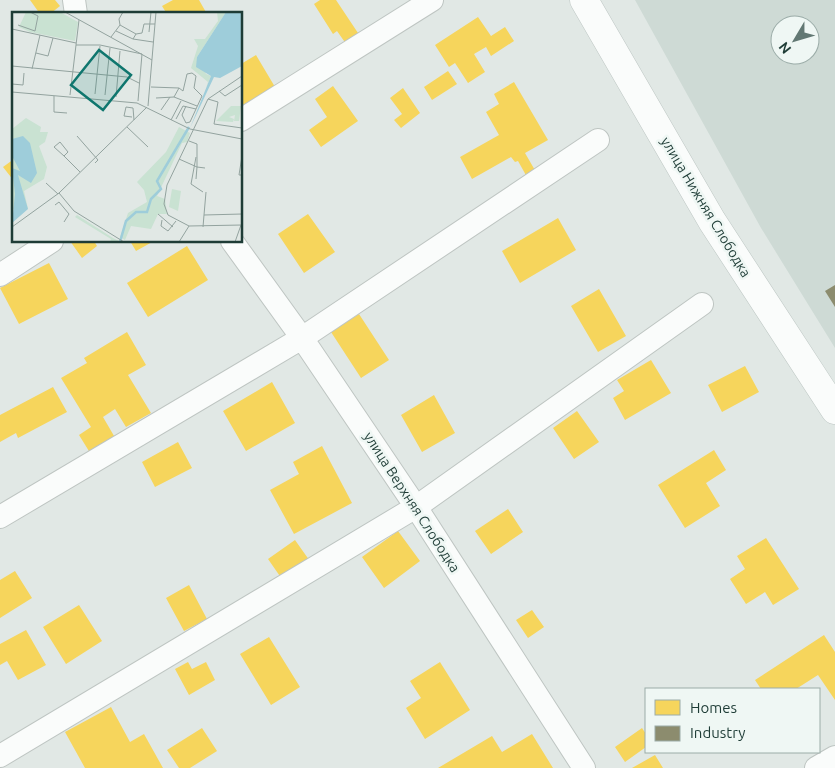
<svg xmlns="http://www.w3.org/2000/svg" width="835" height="768" font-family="Ubuntu,sans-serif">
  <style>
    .built { fill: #cedad5; fill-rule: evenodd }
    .homes { fill: #f6d55c }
    .industry { fill: #8c8c6e }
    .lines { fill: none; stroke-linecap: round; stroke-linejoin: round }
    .street-casing { stroke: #bec5c2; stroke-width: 24 }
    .secondary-casing { stroke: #bdc6c3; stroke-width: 29 }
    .street { stroke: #fafcfb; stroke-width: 22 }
    .secondary { stroke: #fafcfb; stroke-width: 28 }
    .labels { text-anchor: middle; stroke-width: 5; stroke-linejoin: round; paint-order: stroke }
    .street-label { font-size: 14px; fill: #1e3c36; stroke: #eff7f4 }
    .inset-river { fill: none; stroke: #9ecdda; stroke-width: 2.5 }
    .inset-road { fill: none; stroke: #93a39f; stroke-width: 1 }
    .view { fill: #0f766e; fill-opacity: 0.15; stroke: #0f766e; stroke-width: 2.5 }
    .inset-edge { fill: none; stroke: #1e3c36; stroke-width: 2.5 }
  </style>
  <rect width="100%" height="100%" fill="#e1e8e5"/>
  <path class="built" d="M635 0H835V348L761 228ZM780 25H810V55H780Z"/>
  <path class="homes" d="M30 0H55L60 6 50 14H40Z
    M173 0H199L207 14H167L162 6Z
    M320 0H336L362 39 349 48 337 31 333 34 314 4Z
    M478 17 491 36 505 27 514 41 491 56 486 47 474 54 485 72 468 83 455 63 449 67 435 45Z
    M256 55 275 87 241 106V64Z
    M448 71 457 84 432 100 424 87Z
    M514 82 548 140 525 153 536 172 527 177 518 161 515 162 511 157 472 179 460 157 499 135 486 112 499 104 494 94Z
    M333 86 358 121 321 147 309 130 327 117 315 99Z
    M403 88 420 113 401 128 394 120 402 114 390 98Z
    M14 159V181L3 167Z
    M308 214 335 252 304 273 278 234Z
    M558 218 576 250 520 283 502 251Z
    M70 241H94L97 246 82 258Z
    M130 241H154L136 251Z
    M187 246 208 280 148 317 127 283Z
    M49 263 68 299 19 324 0 288Z
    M599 289 626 336 598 352 571 306Z
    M359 314 389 360 361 378 331 332Z
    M127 332 146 365 128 375 151 413 126 427 115 409 103 417 117 441 92 456 79 435 91 427 61 378 87 363 84 358Z
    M651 360 671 393 625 420 613 398 624 391 617 380Z
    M745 366 759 392 722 412 708 385Z
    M272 382 295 423 246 451 223 411Z
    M53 387 67 412 18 438 16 433 0 442V415Z
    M434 395 455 433 422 452 401 415Z
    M577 411 599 442 574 459 553 428Z
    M178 442 192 468 155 487 142 462Z
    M322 446 352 503 294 534 270 490 299 474 293 462Z
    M714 450 726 470 706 483 720 506 685 528 658 485Z
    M508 509 523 532 491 554 475 531Z
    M398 531 420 561 384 588 362 557Z
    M766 538 799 589 773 605 765 592 746 604 730 579 745 569 737 556Z
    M295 540 312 564 284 582 268 559Z
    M15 571 32 598 0 618V580Z
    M189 585 207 619 184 631 166 598Z
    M79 605 102 641 66 664 43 627Z
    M532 610 544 627 528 638 516 620Z
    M26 630 46 665 18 680 7 661 0 665V644Z
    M824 635 835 652V700L818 675 796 689H761L755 680Z
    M269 637 300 687 271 705 240 654Z
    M188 662 192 669 206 662 215 680 189 695 175 669Z
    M440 662 470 710 425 739 406 708 421 698 410 681Z
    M111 707 130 742 144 734 163 768H85L65 732Z
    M202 728 217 751 190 768H179L167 750Z
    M642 728 646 734V747L625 762 615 747Z
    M532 734 553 768H438L492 736 502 752Z
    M655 755 663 768H632Z"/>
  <path class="industry" d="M835 285V307L825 291Z"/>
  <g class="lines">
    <g class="street-casing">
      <path id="street" d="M74 0 76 14
        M241 120 432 0
        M232 241 302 338 416 507 584 768
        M0 275 52 241
        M0 517 302 338 598 140
        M0 756 416 507 702 304
        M816 768 835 757"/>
    </g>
    <g class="secondary-casing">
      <path id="secondary" d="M584 0 712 221 835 410"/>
    </g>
    <use href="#street" class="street"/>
    <use href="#secondary" class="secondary"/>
  </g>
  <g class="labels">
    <g class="street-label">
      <text transform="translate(706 207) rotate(59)" y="5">улица Нижняя Слободка</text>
      <text transform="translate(412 502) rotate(57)" y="5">улица Верхняя Слободка</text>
    </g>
  </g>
  <g transform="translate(12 12)">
    <rect width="230" height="230" fill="#e1e8e5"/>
    <path d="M14 0H48L66 10 63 29 18 20 7 15ZM205 0H214L185 45 194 62 199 64 194 76 196 70 179 56 186 34 182 27H193L206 9ZM219 94H229L227 109H222L223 103 217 105 222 107 221 110 204 109ZM14 106 29 115 28 120H36L33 130 27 134 35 155 32 167 12 179 16 197H0V117ZM167 115 178 121 175 130 170 131 145 184 153 187 155 202H146L139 217 119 214 113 228 108 225 116 201 135 190 132 178 125 170 154 140ZM160 177 169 179 166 199 157 195ZM65 203 101 226 109 230H98L99 227 63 205Z" fill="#c9e2d2"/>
    <path d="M214 0H230V54L208 66 202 65 178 116 199 64 184 55 185 45ZM11 124 18 131 25 161 19 171 6 163 16 197 0 211 3 182 0 156 8 159 0 144V127Z" fill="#9ecdda"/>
    <path class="inset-river" d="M108 230 114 209 124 200H135L139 187 149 177 145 169 177 115"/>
    <path class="inset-road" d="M53 0 140 48M6 13 23 19 26 4 18 0M108 13 124 22 121 27 141 30M0 17 64 31M104 19 121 27M137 20 139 0M124 22 130 21 132 12H143M99 25 108 13 107 7 111 0M64 33H88L130 42 126 89M24 41 36 44 41 26M0 54 115 65 127 71M20 57 28 23M230 64 196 87 155 173 152 192 156 203 177 214 230 213M0 72 11 73 12 61M139 75 167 76M207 79 213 84 230 73M0 80 125 91 178 117 230 127M83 82 88 34M58 83 67 8M93 83 98 36M42 84V100L55 101M104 85 108 39M162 85 167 76 171 79 175 62 180 61 184 64 182 76 190 84 178 110 174 111 170 103 174 94M144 86 162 85 185 94M196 87 206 90 202 112 230 116M136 94 144 0M149 98 158 85M120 105 112 104 114 95 121 96 122 108M164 107 171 94 184 97M159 108 169 89M115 115 136 135M65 124 86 148 83 151M177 129 185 132V155L193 156M52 144 42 135 48 130 56 140 52 144 68 160M230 144 227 163H230M184 145 179 172 191 180M167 147 185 155 184 167M34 171 46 182M47 181 62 199 112 230M43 193 47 190 57 202 52 210M146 202 161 215M192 203 194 180M150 208 149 214 156 219 164 209M0 215 47 181 135 95M191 215 192 203 230 202M167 230 177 214M223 230 229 213"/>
    <path class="view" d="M87 38 119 63 91 98 59 73Z"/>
    <rect width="230" height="230" class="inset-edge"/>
  </g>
  <rect x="645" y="688" width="175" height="65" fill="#eff7f4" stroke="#9baca8"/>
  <rect x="655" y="700" width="25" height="15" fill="#f6d55c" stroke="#9baca8"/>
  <text x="690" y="713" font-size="15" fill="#1e3c36">Homes</text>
  <rect x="655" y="726" width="25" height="15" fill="#8c8c6e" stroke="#9baca8"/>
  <text x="690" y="738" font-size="15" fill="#1e3c36">Industry</text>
  <g transform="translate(795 40) rotate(232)"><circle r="24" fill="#eff7f4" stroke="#9baca8"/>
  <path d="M0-4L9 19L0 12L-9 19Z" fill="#627873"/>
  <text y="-8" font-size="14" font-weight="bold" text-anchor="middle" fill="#1e3c36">N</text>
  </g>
</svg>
